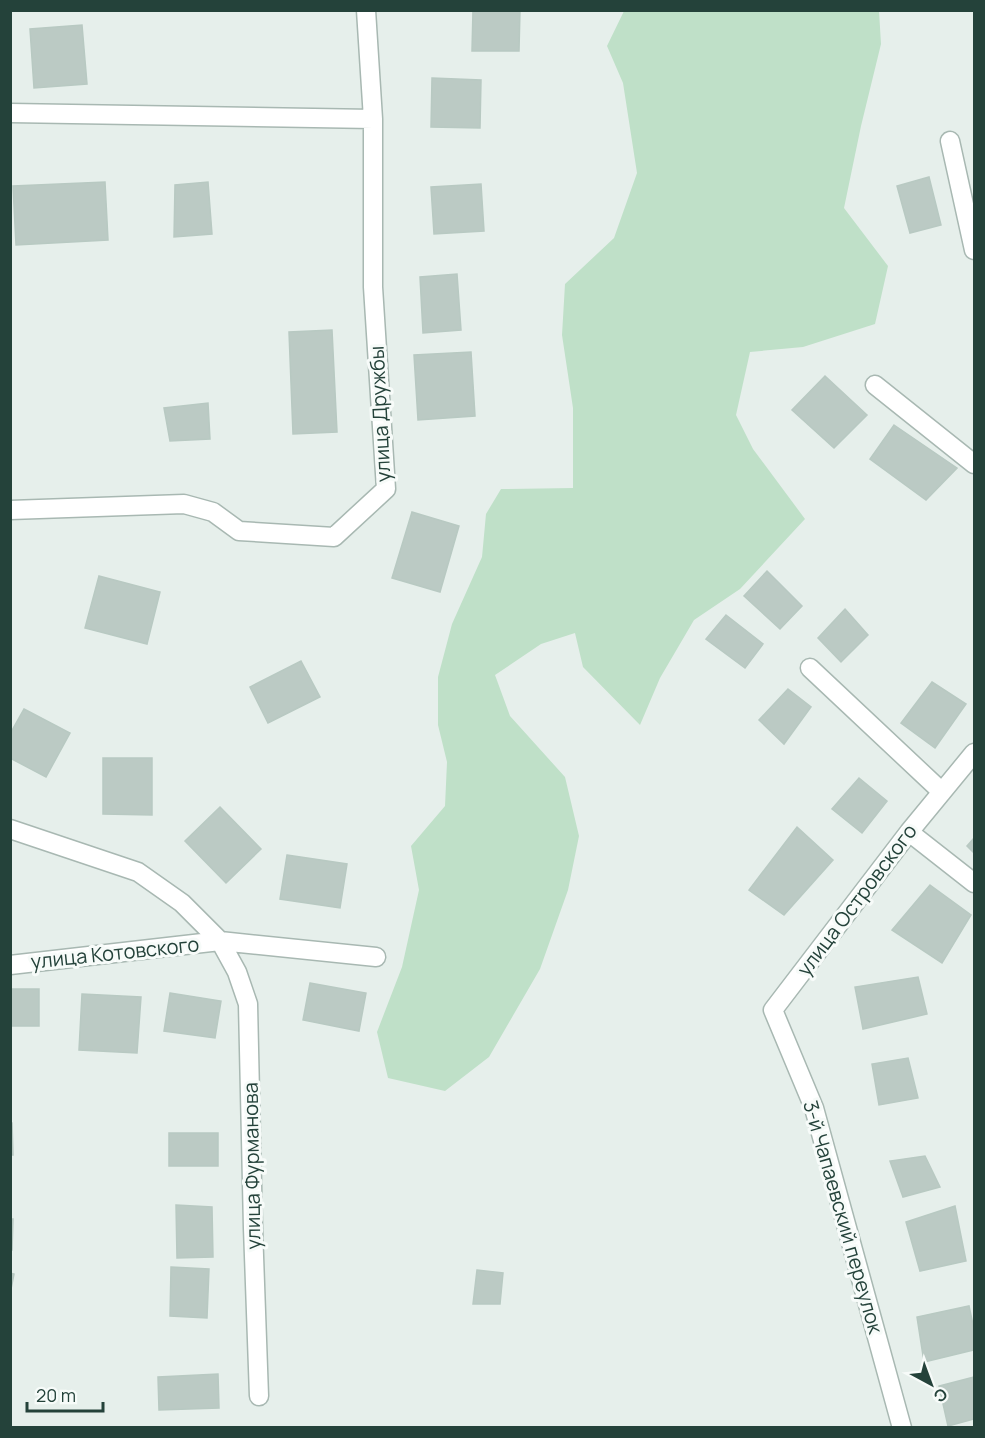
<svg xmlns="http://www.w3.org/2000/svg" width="985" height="1438" font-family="Manrope,sans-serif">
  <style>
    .green { fill: #bfe0c8 }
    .building { fill: #bbcac4; stroke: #b8c9c2; stroke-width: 1.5 }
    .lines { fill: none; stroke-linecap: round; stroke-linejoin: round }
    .minor-casing { stroke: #a8b8b2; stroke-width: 21 }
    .minor { stroke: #fff; stroke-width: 18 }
    .labels { text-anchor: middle; stroke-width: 6; stroke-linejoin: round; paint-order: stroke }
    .street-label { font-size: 20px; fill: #24423a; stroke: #f7fbf9 }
  </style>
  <rect width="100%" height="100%" fill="#e6efeb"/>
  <path class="green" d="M624 11H879L881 44 861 126 844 208 888 266 875 324 803 347 750 352 736 415 753 449 805 519 740 589 694 620 660 678 640 725 583 667 575 633 541 644 495 675 510 716 565 777 579 836 568 890 540 969 489 1057 445 1091 388 1078 377 1032 402 967 419 890 411 846 445 806 447 762 438 725V677L452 624 482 557 486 514 501 489 573 488V408L562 335 565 284 614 238 637 173 623 83 607 46Z"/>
  <path class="building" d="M473 10H520L519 51H472Z
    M82 25 87 84 34 88 30 29Z
    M432 78 481 80 480 128 431 127Z
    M929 177 941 225 910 233 897 186Z
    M105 182 108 240 16 245 13 186Z
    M208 182 212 234 174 237 175 185Z
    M481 184 484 231 434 234 431 187Z
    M457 274 461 330 423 333 420 277Z
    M332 330 337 432 293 434 289 332Z
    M471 352 475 416 418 420 414 355Z
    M825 376 867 415 834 448 792 410Z
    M208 403 210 439 170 441 164 408Z
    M894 425 957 468 926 500 870 459Z
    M412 512 459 526 440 592 392 578Z
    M767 571 802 606 780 629 744 596Z
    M99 576 160 592 147 644 85 628Z
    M845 609 868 635 841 662 818 638Z
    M726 615 763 644 745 668 706 639Z
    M301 661 320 697 268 723 250 687Z
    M932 682 966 704 935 748 901 723Z
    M788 689 811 707 784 744 759 720Z
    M24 709 70 733 46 777 10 758V734Z
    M103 758H152V815L103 814Z
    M859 778 887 801 862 833 832 809Z
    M220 807 261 849 226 883 185 841Z
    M797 827 833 860 784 915 749 890Z
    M974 838V853L967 846Z
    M287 855 347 864 340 908 280 899Z
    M930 885 971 915 942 963 892 930Z
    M918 977 927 1014 863 1029 855 987Z
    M310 983 366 993 359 1031 303 1020Z
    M10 989H39V1026H10Z
    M170 993 221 1001 215 1038 164 1031Z
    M82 994 141 997 137 1053 79 1050Z
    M908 1058 918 1098 879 1105 872 1064Z
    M10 1123H12L13 1155H10Z
    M169 1133H218V1166H169Z
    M925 1156 940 1187 903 1197 890 1161Z
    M176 1205 212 1207 213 1257 177 1258Z
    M955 1206 966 1261 920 1271 906 1222Z
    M10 1219H13L12 1250H10Z
    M171 1267 209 1269 207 1318 170 1316Z
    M477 1270 503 1273 500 1304H473Z
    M10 1273 14 1274 10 1294Z
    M969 1306 974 1329V1350L924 1362 917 1317Z
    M218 1374 219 1408 159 1410 158 1377Z
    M974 1377V1419L948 1426 939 1386Z"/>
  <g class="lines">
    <g class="minor-casing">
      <path id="minor" d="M10 113 373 119
        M950 141 974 250
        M875 385 974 464
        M10 510 184 504 213 512 239 531 334 537 386 489 373 287V119L366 10
        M810 668 942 792
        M10 829 138 872 182 903 220 941 237 972 248 1004 253 1228 259 1396
        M909 832 974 883
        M10 965 220 941 376 957
        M902 1428 814 1108 773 1010 909 832 974 753"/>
    </g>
    <use href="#minor" class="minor"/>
  </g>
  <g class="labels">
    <g class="street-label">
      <text transform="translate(380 414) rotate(-93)" y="7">улица Дружбы</text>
      <text transform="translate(857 900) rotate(-53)" y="7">улица Островского</text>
      <text transform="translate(115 953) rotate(-6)" y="7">улица Котовского</text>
      <text transform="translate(252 1166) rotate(-91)" y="7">улица Фурманова</text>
      <text transform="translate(843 1217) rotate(74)" y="7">3-й Чапаевский переулок</text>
    </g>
  </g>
  <rect width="985" height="1438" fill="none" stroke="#24423a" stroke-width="24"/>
  <g transform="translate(931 1384) rotate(139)" stroke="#f7fbf9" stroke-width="4.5" paint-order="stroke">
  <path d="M0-4.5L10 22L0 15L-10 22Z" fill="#24423a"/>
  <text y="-9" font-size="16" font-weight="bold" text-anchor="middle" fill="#24423a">С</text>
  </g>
  <path d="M27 1402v9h76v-9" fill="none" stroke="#24423a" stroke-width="3"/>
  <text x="36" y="1402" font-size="18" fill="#24423a" stroke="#f7fbf9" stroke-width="4.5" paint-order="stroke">20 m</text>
</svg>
